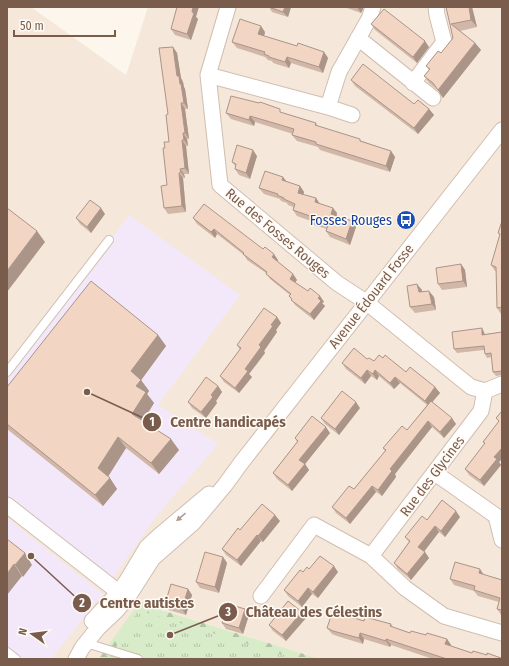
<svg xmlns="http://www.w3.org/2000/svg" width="509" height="666" font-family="'Fira Sans Condensed',sans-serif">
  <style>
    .residential { fill: #f5e8da }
    .education { fill: #f3e8fa }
    .forest { fill: url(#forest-firs) }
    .park { fill: url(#park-tufts) }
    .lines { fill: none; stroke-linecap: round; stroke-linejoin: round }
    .lane-casing { stroke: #d1beb0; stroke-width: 10 }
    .street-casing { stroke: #d1beb0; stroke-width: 17 }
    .lane { stroke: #fff; stroke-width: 8 }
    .street { stroke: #fff; stroke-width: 15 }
    .wall { fill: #d1b7a8 }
    .shaded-wall { fill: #aa9588 }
    .building { fill: #f3d5c3; stroke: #aa9588 }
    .oneway { fill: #af9d94 }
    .labels { text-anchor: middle; stroke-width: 3; stroke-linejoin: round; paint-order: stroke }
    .transit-label { font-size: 14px; fill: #164399; stroke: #fffaf3; text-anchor: end }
    .street-label { font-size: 14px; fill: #7a5c4d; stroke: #fffaf3 }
    .leader { fill: none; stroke: #7a5c4d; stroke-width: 1.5 }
    .callout-dot { fill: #7a5c4d; stroke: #fffaf3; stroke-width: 1.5 }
    .mark-label { font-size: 12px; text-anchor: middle; font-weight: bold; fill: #fff }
    .callout-label { font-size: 15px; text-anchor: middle; font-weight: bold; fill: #7a5c4d; stroke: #fffaf3; stroke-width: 3; stroke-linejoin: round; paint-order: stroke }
  </style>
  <defs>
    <pattern id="forest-firs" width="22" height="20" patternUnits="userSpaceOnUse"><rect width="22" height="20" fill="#d8ecc9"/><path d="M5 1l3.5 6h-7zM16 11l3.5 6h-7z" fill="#b4c2a5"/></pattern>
    <pattern id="park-tufts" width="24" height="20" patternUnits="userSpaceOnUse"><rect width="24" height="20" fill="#d8ecc9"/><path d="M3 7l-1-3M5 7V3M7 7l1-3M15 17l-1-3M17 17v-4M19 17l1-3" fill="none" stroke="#b4c2a5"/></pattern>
  </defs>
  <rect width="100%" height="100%" fill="#fdf6ec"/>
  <path class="residential" d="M7 7H31L126 75 148 7H502V659H320L140 603 98 659H7Z"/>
  <path class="education" d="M129 215 240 295 158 405 218 444 158 514 112 579 7 496V378Z
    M7 518 103 594 51 659H7Z"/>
  <path class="forest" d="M139 603 320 659H98Z"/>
  <path class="park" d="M138 610 297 659H109Z"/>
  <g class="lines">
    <g class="lane-casing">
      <path id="lane" d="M7 372 109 240
        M86 643 138 659
        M7 652 16 659"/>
    </g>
    <g class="street-casing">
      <path id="street" d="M228 7 208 75 220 185 337 283 366 302 471 387 485 391 502 384
        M358 38 433 98
        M208 75 328 107 352 115
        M413 83 444 42 437 15 436 7
        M328 107 339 72 369 19 373 7
        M435 473 496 516 502 540
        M7 505 126 598
        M371 556 481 411 485 391
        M261 596 314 525 371 556 405 588 444 616 502 633
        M92 621 118 593 126 582 147 547 160 535 209 494
        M76 659 82 648 98 628 117 610 128 597 153 558 194 522 225 485 241 463 502 130"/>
    </g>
    <use href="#lane" class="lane"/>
    <use href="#street" class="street"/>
  </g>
  <path class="wall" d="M269 7H291L288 17 272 12Z
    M344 7H364L361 13Z
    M446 7H472L477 27 460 31 475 43 481 50 443 98 439 91 429 83 424 76 429 70 426 66 441 53 453 38Z
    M196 17 198 19 191 40 175 35 171 29Z
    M371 24 429 47 417 63 375 30Z
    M265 32 264 36 297 46 324 52 328 58 323 73 291 63 289 68 273 63 272 61 268 60 265 57 237 48 232 42Z
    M173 47 177 53 181 78 183 82 184 87 185 89 188 109H185L189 139H187L188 146H186L189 174H184L185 178H183L186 212 168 214 164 208 167 185 165 148 169 142 168 114Z
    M351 80 414 104 429 109 434 115 418 134 355 86Z
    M226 113H284L316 123 318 126 391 151 395 157 390 172 320 150 318 147 297 141 292 135 293 134 255 122 254 126 231 119Z
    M257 156 250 179 239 175 235 169 236 167 232 162Z
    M287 182 300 186 304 192 303 195 316 198 319 203 337 213V216L352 221 356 227 350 245 330 237 326 231 327 229 314 225 311 221 297 216 293 210V207L288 205 287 203 281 201 280 199 264 194 259 188Z
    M105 214 91 233 80 224 76 218Z
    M193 218 278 260 277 261 293 274 297 280 295 282 308 291 320 296 324 302 322 303 325 306 314 320 295 305 289 296 290 295 270 279 266 273 247 260 244 255 217 234 215 238 197 224Z
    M502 221V314H501L497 308 496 271H495L491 265 500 235 498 233Z
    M461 264 465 270 467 287 442 290 438 284Z
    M422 290V292L434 297 436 310 415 313 410 307Z
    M277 317 281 323 276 330 277 332 264 351 265 353 249 374 252 377 239 393 224 382 220 376 240 350 237 345Z
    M484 332 485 334 502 332V375L496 376 493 372 492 357 487 358 485 354 484 350 457 353 454 349Z
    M158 335 166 346 141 380 149 391 147 394 154 403 143 421 179 450 159 474 126 448 108 476 117 489 103 506 7 429V387Z
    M383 358 406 372 435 387 440 393 432 402 456 424 444 438 432 427 395 474 396 477 382 496 376 492 350 524 336 513 332 507 354 489 385 451 383 448 407 430 427 405 400 383 394 389 379 376 377 380 371 376 365 384 346 369 342 363 367 359 374 361Z
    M218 386 222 392 216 401 217 403 206 418 192 408 188 402Z
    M360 408 339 435 325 424 321 418Z
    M502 411 499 462 501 465 484 486 469 475 465 469 485 444 483 442 499 422 496 418Z
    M330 433 305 464 309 470 292 491 277 479 273 473 297 442 295 438Z
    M460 517 445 537 439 532 424 551 429 558 411 580 398 569 394 563 409 542 405 537 427 520Z
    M280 521 263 542 261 541 241 566 226 555 222 549 240 530Z
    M223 557 227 563 219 593 200 588 196 582Z
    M309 569 338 572 318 598 312 594 302 607 288 596 284 590 303 572Z
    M484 575 502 580V615H501L497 609 499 602 478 596 474 591 454 585 450 579Z
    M188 589 192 595 186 615 169 610 165 604Z
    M245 609 249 615 243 634 226 629 222 623Z
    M302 612 306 618 286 641 273 631 269 625Z
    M337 617 391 624 393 627 410 633 447 639 451 645 450 646 472 653 502 659H433L391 645 390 647 364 639 363 644 337 636 332 634 327 628Z"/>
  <path class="shaded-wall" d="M193 7H199L196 17 198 19 191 40 187 34Z
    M285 7H291L288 17 283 12Z
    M357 7H364L361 13Z
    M469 7H472L477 27 471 20Z
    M261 26 265 32 263 40 258 34Z
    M425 41 429 47 417 63 413 57Z
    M475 43 481 50 443 98 438 90Z
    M173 47 177 53 181 78 183 82 184 87 185 89 188 109 184 103 180 84 177 76Z
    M324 52 328 58 323 73 319 67Z
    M287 57 291 63 289 68 285 62Z
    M181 103 185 109 189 139 185 133Z
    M429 109 434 115 418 134 414 128Z
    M250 116 255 122 254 126 249 120Z
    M183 133 187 139 188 146 184 140Z
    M182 140 186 146 189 174 185 168Z
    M253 150 257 156 250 179 246 173Z
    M391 151 395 157 390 172 386 166Z
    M180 169 184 174 185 178 181 172Z
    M179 173 183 178 186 212 182 206Z
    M283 177 287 182 282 180Z
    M300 186 304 192 302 199 298 193Z
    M316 198 320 204 315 202Z
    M101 208 105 214 91 233 87 227Z
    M333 208 337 213 335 220 331 214Z
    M352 221 356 227 350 245 346 239Z
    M214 229 217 234 215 238 211 232Z
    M37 231 45 242 7 292V271Z
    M274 254 278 260 276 263 272 257Z
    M461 264 465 270 467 287 463 281Z
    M293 274 297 280 294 284 290 279Z
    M417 284 422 290 423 298 419 292Z
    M429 291 434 297 436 310 432 304Z
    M320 296 324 302 322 303 325 306 314 320 310 314 318 298Z
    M277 317 281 323 276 330 277 332 264 351 265 353 249 374 252 377 239 393 235 388 245 369 271 325Z
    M482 328 484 332 485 338 482 335Z
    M158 335 166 346 139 383 131 371Z
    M367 370 371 376 365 384 361 378Z
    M375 370 379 376 377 380 373 374Z
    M395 377 400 383 394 389 390 383Z
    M141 380 149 391 147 394 154 403 140 426 132 414 136 386Z
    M218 386 222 392 216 401 217 403 206 418 201 412 211 395Z
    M435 387 440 393 429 406 425 401Z
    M356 402 360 408 339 435 335 429Z
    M452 418 456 424 444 438 440 432Z
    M428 421 432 427 395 474 396 477 382 496 378 490 390 469Z
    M326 427 330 433 305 464 309 470 292 491 288 485 299 460Z
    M118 437 126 448 106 480 98 468Z
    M171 439 179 450 159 474 151 463Z
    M502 448V459L499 462 501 465 484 486 480 480 494 457Z
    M110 478 117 489 103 506 95 495Z
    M372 486 376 492 350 524 346 518Z
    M456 511 460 517 445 537 441 531Z
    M275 515 280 521 263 542 258 536Z
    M435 526 439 532 423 553 418 547Z
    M257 535 261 541 241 566 237 560Z
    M425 552 429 558 411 580 407 574Z
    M25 553 32 565 23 577 15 565Z
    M223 557 227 563 219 593 215 587Z
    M14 564 22 576 7 595V574Z
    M334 566 338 572 318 598 313 592Z
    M480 569 484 575 479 573Z
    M308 588 312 594 302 607 298 601Z
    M188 589 192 595 186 615 182 609Z
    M245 609 249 615 243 634 239 628Z
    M302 612 306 618 286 641 282 635Z
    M360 633 364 639 363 644 359 638Z
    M386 639 391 645 390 647 386 641Z
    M447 639 451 645 449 650 445 644Z"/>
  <path class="building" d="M177 7H193L192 12 194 13 187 34 171 29Z
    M269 7H285L283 12Z
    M446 7H469L471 20 451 24 475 43 438 90 433 83 424 76 430 69 426 66 438 51 441 53 453 38Z
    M384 9 425 41 413 57 371 24Z
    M240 19 261 26 258 34 297 46 298 43 324 52 319 67 287 57 285 62 269 57V56L264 54 265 52 232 42Z
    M173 47 177 76H179L180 84H181L184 103H181L185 133H183L184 140H182L185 168 180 169 181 172 179 173 182 206 164 208 161 186 167 185 163 148H165L164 142H169L166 115 168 114 159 48Z
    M363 64 414 104 418 100 429 109 414 128 351 80Z
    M231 96 259 103 260 102 280 109V112L316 123 315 125 360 139V141L391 151 386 166 316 144V142L292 135 294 129 250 116 249 120 226 113Z
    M237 145 253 150 246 173 235 169 236 164 232 162Z
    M265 171 283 177 282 180 300 186 298 193 316 198 315 202 333 208 331 214 352 221 346 239 326 231 328 225 310 219V216L293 210 295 204 284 199V198L277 195 278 194 259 188Z
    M90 200 101 208 87 227 76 218Z
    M204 204 263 249 265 247 274 254 272 257 293 274 290 279 308 291 310 288 320 296 318 298 321 301 310 314 291 300 292 299 289 296 291 294 266 274 267 272 243 254 244 253 214 229 211 232 193 218Z
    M7 208 37 231 7 271Z
    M502 221V307L497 308 496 267 491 265 500 234 498 233Z
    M461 264 463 281 438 284 436 268Z
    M91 281 158 335 131 371 141 380 136 386 146 392 132 414 171 439 151 463 118 437 98 468 110 478 95 495 7 424V387Z
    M417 284 419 292 429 291 432 304 410 307 407 286Z
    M264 308 277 317 271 325 273 326 259 345 261 347 245 369 248 371 235 388 220 376 241 348 237 345Z
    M482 328V335L502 332V371L493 372 491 353 485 354 484 346 454 349 452 332Z
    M354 348 367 359 369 358 374 361 379 355 383 358 385 355 406 372 410 367 435 387 425 401 395 377 390 383 375 370 373 374 367 370 361 378 342 363Z
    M206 377 218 386 211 395 213 397 201 412 188 402Z
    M342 391 356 402 335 429 321 418Z
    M431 401 452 418 440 432 428 421 390 469 392 471 378 490 372 486 346 518 332 507 349 486 354 489 386 450 383 448 402 426 407 430Z
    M502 411V448L494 457 497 459 480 480 465 469 485 443 483 442 499 421 496 418Z
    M312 416 326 427 299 460 305 464 288 485 273 473 298 441 295 438Z
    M442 500 456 511 441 531 435 526 418 547 425 552 407 574 394 563 410 541 405 537 422 516 427 520Z
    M262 504 275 515 258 536 257 535 237 560 222 549 238 528 240 530Z
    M7 539 25 553 15 565 14 564 7 574Z
    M205 552 223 557 215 587 196 582Z
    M320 556 334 566 313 592 308 588 298 601 284 590 300 570 303 572 307 567 309 569Z
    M455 562 480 569 479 573 502 580V610L497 609 500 598 474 590 475 586 450 579Z
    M171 584 188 589 182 609 165 604Z
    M288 601 302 612 282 635 269 625Z
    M228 604 245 609 239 628 222 623Z
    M338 613 364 621 365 617 391 624 390 626 410 633 411 631 426 635 427 633 447 639 445 644 472 653 473 651 487 655V653L501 658V659H447L386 639V641L360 633 359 638 333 631 327 628 331 616 337 617Z"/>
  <defs><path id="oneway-solid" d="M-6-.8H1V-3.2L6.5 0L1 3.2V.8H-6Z"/></defs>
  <use class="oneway" href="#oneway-solid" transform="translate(181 517) rotate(140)"/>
  <defs>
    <g id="bus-disc" transform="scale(1)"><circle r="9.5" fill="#1a4fb4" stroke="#fffaf3"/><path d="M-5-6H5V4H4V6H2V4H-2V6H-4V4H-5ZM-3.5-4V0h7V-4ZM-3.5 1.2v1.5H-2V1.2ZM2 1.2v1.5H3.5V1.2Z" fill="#fff"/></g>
  </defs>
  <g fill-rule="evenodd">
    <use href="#bus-disc" x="406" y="220"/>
  </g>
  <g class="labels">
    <g class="transit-label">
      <text x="392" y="225">Fosses Rouges</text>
    </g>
    <g class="street-label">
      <text transform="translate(278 233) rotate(40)" y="5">Rue des Fosses Rouges</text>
      <text transform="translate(371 296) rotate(-52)" y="5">Avenue Édouard Fosse</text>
      <text transform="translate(432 476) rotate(-53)" y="5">Rue des Glycines</text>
    </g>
  </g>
  <path class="leader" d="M87 392L152 422M31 556L82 603M170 635L228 612"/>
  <g class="callout-dot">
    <circle cx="87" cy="392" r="4"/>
    <circle cx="31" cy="556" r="4"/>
    <circle cx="170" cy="635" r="4"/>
    <circle cx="152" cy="422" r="10"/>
    <circle cx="82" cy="603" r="10"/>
    <circle cx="228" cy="612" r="10"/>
  </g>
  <g class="mark-label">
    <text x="152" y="426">1</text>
    <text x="82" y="607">2</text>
    <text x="228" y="616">3</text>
  </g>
  <g class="callout-label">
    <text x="228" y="427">Centre handicapés</text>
    <text x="147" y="608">Centre autistes</text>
    <text x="314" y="617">Château des Célestins</text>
  </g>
  <rect width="509" height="666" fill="none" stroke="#7a5c4d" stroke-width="16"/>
  <g transform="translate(32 634) rotate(284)" stroke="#fffaf3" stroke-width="3" paint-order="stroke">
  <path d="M0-3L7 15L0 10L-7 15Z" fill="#7a5c4d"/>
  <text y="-6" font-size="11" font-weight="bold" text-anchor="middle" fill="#7a5c4d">N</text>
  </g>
  <path d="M14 30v6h101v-6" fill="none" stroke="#7a5c4d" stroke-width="2"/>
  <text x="20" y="30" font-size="12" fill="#7a5c4d" stroke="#fffaf3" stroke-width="3" paint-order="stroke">50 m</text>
</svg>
